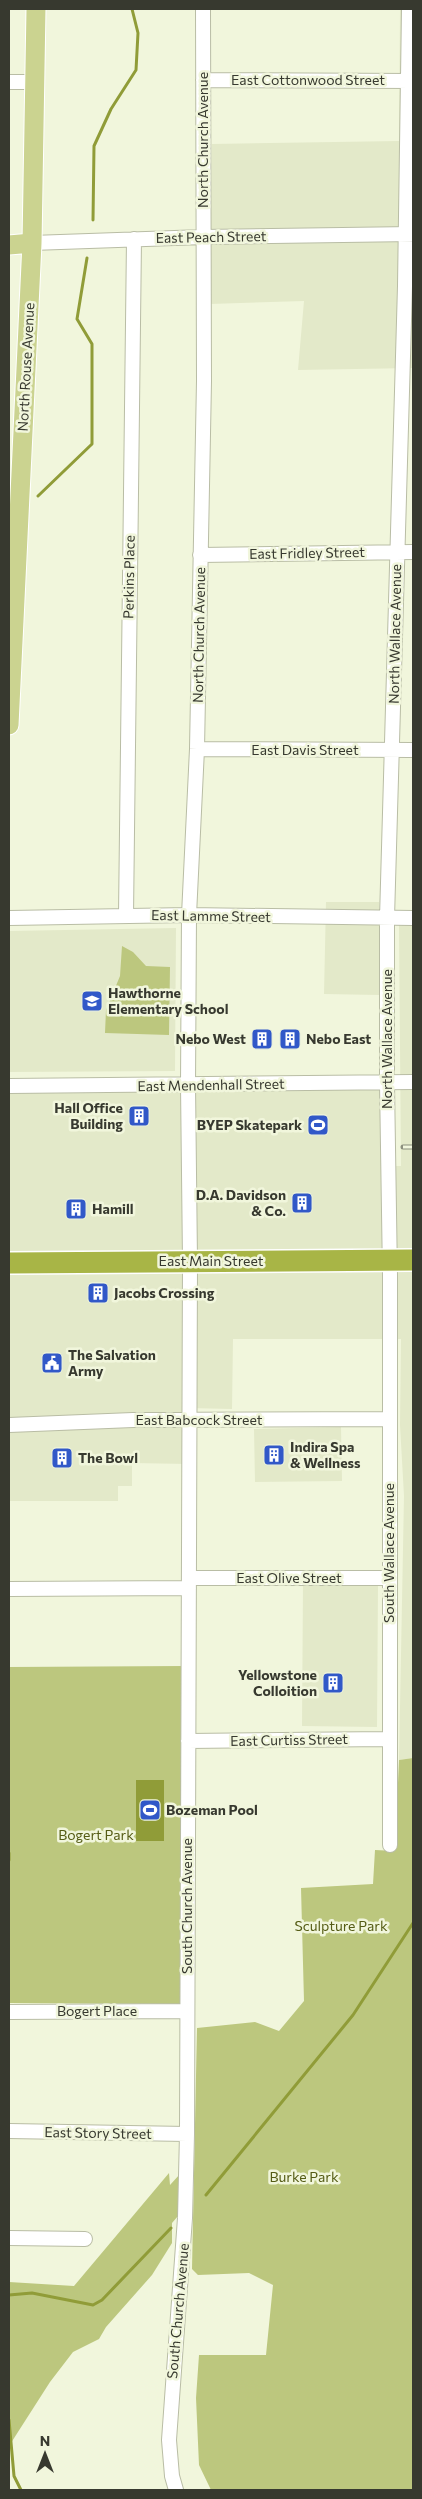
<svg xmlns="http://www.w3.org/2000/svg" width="422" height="2499" font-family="Commissioner,sans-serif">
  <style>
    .built { fill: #e3e9c9 }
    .green { fill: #bcc77e }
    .water { fill: #909c38 }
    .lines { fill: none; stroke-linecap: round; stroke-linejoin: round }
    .stream { stroke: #909c38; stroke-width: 3 }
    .minor-casing { stroke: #b9bda5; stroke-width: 16 }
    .major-casing { stroke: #fff; stroke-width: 21 }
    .highway-casing { stroke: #fff; stroke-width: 24 }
    .minor { stroke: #fff; stroke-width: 14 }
    .major { stroke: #cbd390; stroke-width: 19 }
    .highway { stroke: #a8b546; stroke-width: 21 }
    .rail-casing { stroke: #8c8f7e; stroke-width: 5 }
    .rail { stroke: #f1f6dc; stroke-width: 3; stroke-dasharray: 9; stroke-linecap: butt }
    .labels { text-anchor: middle; stroke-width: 5; stroke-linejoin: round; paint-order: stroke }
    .street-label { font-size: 14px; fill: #37392f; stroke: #f1f6dc }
    .poi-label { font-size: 14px; font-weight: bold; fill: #37392f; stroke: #f1f6dc; text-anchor: start }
    .park-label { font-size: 14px; fill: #555c15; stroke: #f1f6dc }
  </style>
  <rect width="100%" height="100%" fill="#f1f6dc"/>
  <path class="built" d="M400 9H413V368L298 370 304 301 210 304 212 144 399 141Z
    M326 902H379L380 995 324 994Z
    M413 924V1758L399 1760 404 1496 400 1425 401 1339H233L232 1409 188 1408V1464L132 1463V1486H118V1501H9V1092L383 1089 385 1166H401L399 925Z
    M176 928 175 1071 9 1072V931Z
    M341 1427 342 1481 255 1482 254 1429Z
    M303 1584 378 1585 377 1727 302 1726Z"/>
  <path class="green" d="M122 946 133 952 146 966 170 967 169 1035 105 1033 106 1010 120 976Z
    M184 1666 182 2004 9 2003V1667Z
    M413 1758V2490H211L199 2465 196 2398 199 2355H266L273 2285 249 2273 198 2275 192 2269 197 2028 255 2022 279 2031 304 2001 301 1888 373 1884 375 1850 395 1851 399 1760Z
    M169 2173 170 2185 180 2174 178 2216 172 2223V2243L152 2275 106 2327 99 2339 73 2352 50 2382 9 2446V2282L74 2286Z"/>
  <path class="water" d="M136 1780H164V1841H136Z"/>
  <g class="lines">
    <path class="stream" d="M93 220 94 146 111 109 136 70 138 33 132 9
      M38 496 92 444V344L77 319 87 258
      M9 1853V1860
      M206 2195 353 2015 413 1923
      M9 2295 32 2293 93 2305 102 2300 171 2228
      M9 2420 14 2476 21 2490"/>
    <g class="minor-casing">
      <path id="minor" d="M203 80 413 81
        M9 82H35
        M32 243 203 237 413 234
        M200 555 413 552
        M197 749 413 750
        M126 916 134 239
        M9 918 189 915 413 918
        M9 1086 413 1082
        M9 1425 133 1420 390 1419
        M189 1578H389
        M9 1589 189 1588
        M188 1741 389 1739
        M390 1845V1276L387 1083V918L405 286 409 9
        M9 2012 186 2011
        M9 2131 187 2134
        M9 2238 85 2239
        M176 2490 172 2476 169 2440 185 2218 187 2134 190 1261 188 1085 189 915 197 749 204 381 203 9"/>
    </g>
    <g class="major-casing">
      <path id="major" d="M9 245 32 243
        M9 725 32 243 36 9"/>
    </g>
    <g class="highway-casing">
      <path id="highway" d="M9 1263 413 1260"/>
    </g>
    <use href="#minor" class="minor"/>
    <use href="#major" class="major"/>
    <use href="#highway" class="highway"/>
    <g class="rail-casing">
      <path id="rail" d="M403 1147H413"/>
    </g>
    <use href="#rail" class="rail"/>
  </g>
  <defs>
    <g id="school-square" transform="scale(1.125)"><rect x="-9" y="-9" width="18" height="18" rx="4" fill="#3158c8" stroke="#f1f6dc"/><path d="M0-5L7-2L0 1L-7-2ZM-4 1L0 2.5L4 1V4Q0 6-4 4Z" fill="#fff"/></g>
    <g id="building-square" transform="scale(1.125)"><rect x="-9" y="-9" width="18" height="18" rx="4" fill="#3158c8" stroke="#f1f6dc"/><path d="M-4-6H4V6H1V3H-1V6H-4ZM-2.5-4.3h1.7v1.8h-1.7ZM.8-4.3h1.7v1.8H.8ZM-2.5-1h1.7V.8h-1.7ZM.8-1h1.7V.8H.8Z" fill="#fff"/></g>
    <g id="stadium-square" transform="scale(1.125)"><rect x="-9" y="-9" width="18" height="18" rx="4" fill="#3158c8" stroke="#f1f6dc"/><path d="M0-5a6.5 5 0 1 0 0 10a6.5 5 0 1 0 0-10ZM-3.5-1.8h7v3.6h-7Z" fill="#fff"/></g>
    <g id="civic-square" transform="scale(1.125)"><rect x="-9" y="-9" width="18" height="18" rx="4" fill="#3158c8" stroke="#f1f6dc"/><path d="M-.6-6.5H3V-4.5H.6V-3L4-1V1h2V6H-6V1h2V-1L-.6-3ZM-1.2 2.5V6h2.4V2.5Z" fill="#fff"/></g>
  </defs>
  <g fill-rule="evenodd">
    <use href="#school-square" x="92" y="1001"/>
    <use href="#building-square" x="262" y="1039"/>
    <use href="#building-square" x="290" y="1039"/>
    <use href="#building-square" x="139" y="1116"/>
    <use href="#stadium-square" x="318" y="1125"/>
    <use href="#building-square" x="302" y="1203"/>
    <use href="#building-square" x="76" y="1209"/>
    <use href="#building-square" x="98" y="1293"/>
    <use href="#civic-square" x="52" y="1363"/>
    <use href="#building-square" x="274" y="1455"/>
    <use href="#building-square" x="62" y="1458"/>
    <use href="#building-square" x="333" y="1683"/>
    <use href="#stadium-square" x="150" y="1810"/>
  </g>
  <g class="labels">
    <g class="street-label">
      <text x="308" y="85">East Cottonwood Street</text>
      <text transform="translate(203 140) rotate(-90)" y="5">North Church Avenue</text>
      <text transform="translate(211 237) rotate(-1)" y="5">East Peach Street</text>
      <text transform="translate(26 367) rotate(-87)" y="5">North Rouse Avenue</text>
      <text transform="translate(307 553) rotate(-1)" y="5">East Fridley Street</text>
      <text transform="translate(129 577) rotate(-89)" y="5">Perkins Place</text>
      <text transform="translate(395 634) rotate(-89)" y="5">North Wallace Avenue</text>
      <text transform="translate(199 635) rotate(-89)" y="5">North Church Avenue</text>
      <text x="305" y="755">East Davis Street</text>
      <text transform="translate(211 916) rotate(1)" y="5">East Lamme Street</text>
      <text transform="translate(387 1039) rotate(-90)" y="5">North Wallace Avenue</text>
      <text transform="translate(211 1085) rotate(-1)" y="5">East Mendenhall Street</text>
      <text x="211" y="1266">East Main Street</text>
      <text x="199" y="1425">East Babcock Street</text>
      <text transform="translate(389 1553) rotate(-90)" y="5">South Wallace Avenue</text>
      <text x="289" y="1583">East Olive Street</text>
      <text transform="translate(289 1740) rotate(-1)" y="5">East Curtiss Street</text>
      <text transform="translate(187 1906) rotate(-90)" y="5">South Church Avenue</text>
      <text x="97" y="2016">Bogert Place</text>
      <text transform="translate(98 2133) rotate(1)" y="5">East Story Street</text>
      <text transform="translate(178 2311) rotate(-85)" y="5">South Church Avenue</text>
    </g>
    <g class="poi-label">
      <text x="108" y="998">Hawthorne<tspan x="108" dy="16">Elementary School</tspan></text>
      <text x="246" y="1044" text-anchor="end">Nebo West</text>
      <text x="306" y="1044">Nebo East</text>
      <text x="123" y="1113" text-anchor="end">Hall Office<tspan x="123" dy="16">Building</tspan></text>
      <text x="302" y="1130" text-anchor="end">BYEP Skatepark</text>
      <text x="286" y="1200" text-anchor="end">D.A. Davidson<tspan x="286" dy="16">&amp; Co.</tspan></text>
      <text x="92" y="1214">Hamill</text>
      <text x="114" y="1298">Jacobs Crossing</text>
      <text x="68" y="1360">The Salvation<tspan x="68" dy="16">Army</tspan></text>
      <text x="290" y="1452">Indira Spa<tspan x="290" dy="16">&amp; Wellness</tspan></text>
      <text x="78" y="1463">The Bowl</text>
      <text x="317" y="1680" text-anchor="end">Yellowstone<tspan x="317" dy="16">Colloition</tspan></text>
      <text x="166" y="1815">Bozeman Pool</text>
    </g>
    <g class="park-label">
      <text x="96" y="1840">Bogert Park</text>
      <text x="341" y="1931">Sculpture Park</text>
      <text x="304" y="2182">Burke Park</text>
    </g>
  </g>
  <rect width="422" height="2499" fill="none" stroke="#37392f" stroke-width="20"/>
  <g transform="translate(45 2454)" stroke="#f1f6dc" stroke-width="4" paint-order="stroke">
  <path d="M0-4L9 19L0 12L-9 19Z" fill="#37392f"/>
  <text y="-8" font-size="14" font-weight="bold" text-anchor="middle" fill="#37392f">N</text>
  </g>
</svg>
